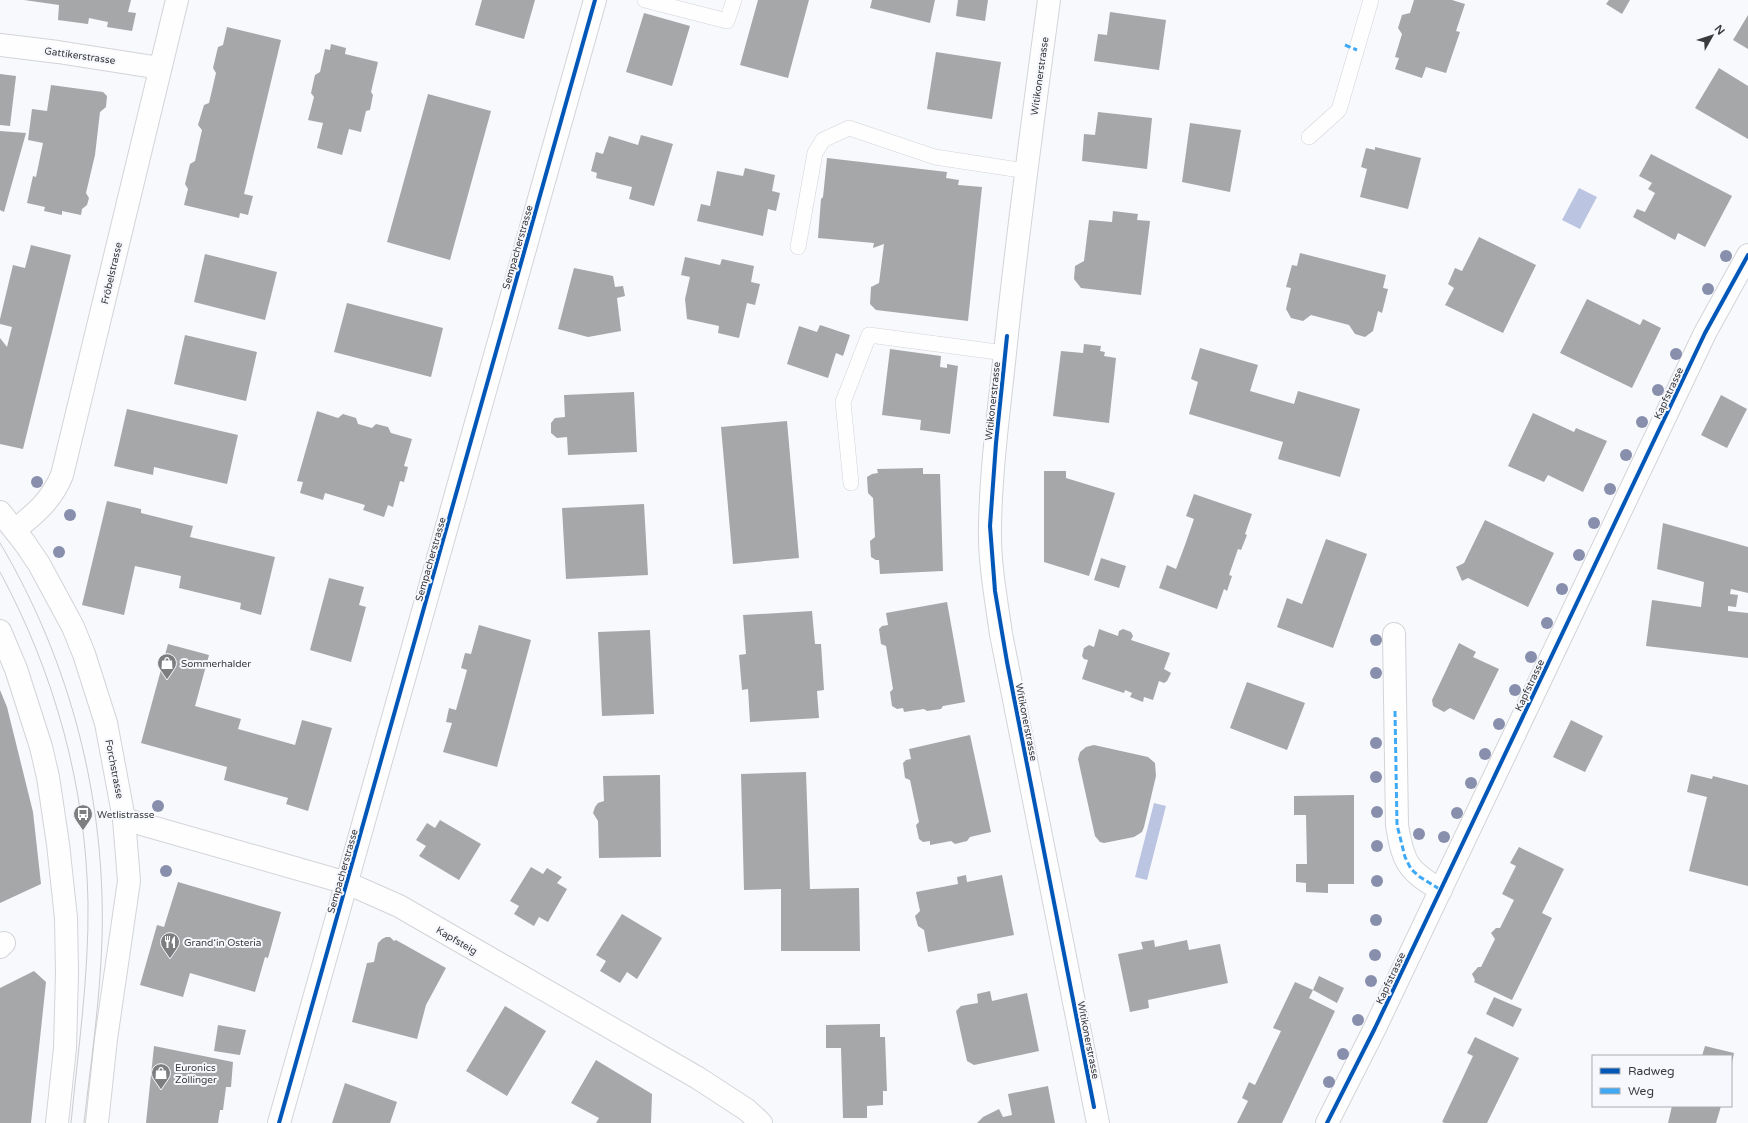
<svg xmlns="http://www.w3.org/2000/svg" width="1748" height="1123" font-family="'Varela Round',sans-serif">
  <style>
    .water { fill: #bbc4e1 }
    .building { fill: #a6a7a9 }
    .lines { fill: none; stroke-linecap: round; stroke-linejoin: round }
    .service-casing { stroke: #d3d4d7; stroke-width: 16 }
    .minor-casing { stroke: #d3d4d7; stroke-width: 24 }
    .secondary-casing { stroke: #d3d4d7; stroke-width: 24 }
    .service { stroke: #fefeff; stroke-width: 15 }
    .minor { stroke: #fefeff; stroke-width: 22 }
    .secondary { stroke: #fefeff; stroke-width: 22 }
    .tram { stroke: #cbcbcc; stroke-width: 1 }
    .quiet { stroke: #3fa9f5; stroke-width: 3; stroke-dasharray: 6 3; stroke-linecap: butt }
    .cycleway-casing { stroke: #f6f8fd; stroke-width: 6 }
    .cycleway { stroke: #0057b8; stroke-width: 4 }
    .tree { fill: #888fad }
    .labels { text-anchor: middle; stroke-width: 4; stroke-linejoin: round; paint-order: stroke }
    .street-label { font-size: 10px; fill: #3a3b3d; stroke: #f6f8fd }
    .poi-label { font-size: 10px; fill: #3a3b3d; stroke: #f6f8fd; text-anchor: start }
  </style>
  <rect width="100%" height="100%" fill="#f7f9fc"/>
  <path class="water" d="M1579 188 1597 197 1580 229 1562 220Z
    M1154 803 1166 806 1147 880 1135 877Z"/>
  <path class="building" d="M24 0H131L128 12 136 13 132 31 107 27 108 22 89 18 88 24 58 20 59 5Z
    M482 0H535L524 39 475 25Z
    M758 0H809L788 78 740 65Z
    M872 0H935L930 23 870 8Z
    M958 0H988L985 21 956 16Z
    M1414 0H1452L1465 4 1456 31 1460 32 1446 73 1426 67 1422 78 1395 69 1399 58 1395 57 1402 34 1398 28 1402 15 1410 13Z
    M1609 0H1630L1622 14 1606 4Z
    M1110 12 1166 20 1159 70 1094 61 1098 34 1107 35Z
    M644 13 690 26 672 86 626 72Z
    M1748 15V49L1733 40Z
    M227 27 281 40 244 194 253 196 248 215 240 213 239 218 184 205 188 189 185 184 190 164 195 161 202 130 198 125 204 105 209 103 216 73 213 68 218 47 223 45Z
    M331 44 346 48 345 54 378 62 371 92 373 95 370 110 366 111 361 132 349 129 342 155 317 148 323 123 308 120 314 97 311 93 315 75 320 72 325 49 330 50Z
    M936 52 1001 62 992 119 927 109Z
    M1719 68 1748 86V139L1695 108Z
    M0 74 16 76 10 126 0 125Z
    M51 85 103 92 107 96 106 107 100 112 95 155 86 193 89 198 87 205 82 209 81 215 62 211V215L44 211 45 207 27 203 33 176 36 177 43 143 28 140 32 109 47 111Z
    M428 94 491 111 450 260 387 242Z
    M1098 112 1152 118 1147 169 1082 161 1084 134 1095 135Z
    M1190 123 1241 130 1230 192 1182 182Z
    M0 131 26 133 4 212 0 210Z
    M641 135 673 144 654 206 629 199 632 187 596 178 597 173 591 171 596 152 603 154 609 136 638 145Z
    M1375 147 1421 158 1408 209 1360 197 1367 169 1361 167 1366 148 1375 150Z
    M1651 154 1732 196 1705 247 1678 233 1675 240 1633 217 1637 209 1645 212 1655 193 1648 189 1652 183 1639 176Z
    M827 158 947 172 946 178 959 180 958 185 982 187 968 321 876 310 870 304 871 287 879 283 884 244 873 248 874 243 818 238 821 199 823 197Z
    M745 168 775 175 772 191 780 193 776 211 768 209 763 236 697 221 701 204 710 206 717 171 743 176Z
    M1113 211 1138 214 1137 220 1150 221 1141 295 1081 288 1074 279 1075 266 1084 261 1089 220 1112 222Z
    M1479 237 1536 265 1503 333 1445 305 1454 288 1448 284 1455 268 1462 271Z
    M31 245 71 255 23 449 0 444V338L7 347 12 327 0 324V319L13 265 25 268Z
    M1300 253 1386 275 1383 288 1388 289 1382 313 1378 311 1373 331 1365 337 1355 334 1349 325 1311 315 1303 321 1291 318 1286 309 1291 288 1286 287 1292 265 1297 266Z
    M205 254 277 272 265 320 194 302Z
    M685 257 720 265 722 259 754 266 751 282 760 284 755 305 747 303 739 338 718 333 719 326 687 319 685 299 690 277 681 275Z
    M574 268 613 276 615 287 623 286 625 296 617 298 621 331 588 337 558 329Z
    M1587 299 1640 325 1643 319 1661 328 1632 388 1560 353Z
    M347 303 443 328 431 377 334 352Z
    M820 325 850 335 843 356 836 353 828 378 787 364 799 326 817 332Z
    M185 335 257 352 246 401 174 384Z
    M1084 344 1101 346 1100 351 1105 352 1104 356 1116 358 1109 423 1053 416 1061 351 1083 353Z
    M1200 348 1258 365 1250 391 1294 404 1298 391 1360 409 1340 477 1278 459 1283 442 1189 414 1198 382 1191 379Z
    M890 349 941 356 940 367 947 368V364L958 366 950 434 920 430 921 420 882 415Z
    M634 392 637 452 568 455 567 437 557 438 551 433V423L555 418 565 417 564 395Z
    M1721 395 1747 409 1727 448 1701 435Z
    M127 409 238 435 227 484 154 467 153 475 114 466Z
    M317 411 338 418 343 414 356 418 358 424 372 428 376 424 388 427 391 433 412 439 404 466 408 467 404 482 400 481 393 507 388 505 384 517 363 510 365 505 325 493 323 500 300 493 303 482 297 481Z
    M1533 413 1574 432 1576 428 1607 441 1583 492 1548 475 1544 482 1508 466Z
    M787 421 799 558 733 564 721 427Z
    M923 468V474H940L943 571 880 574 879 560H876L871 557 870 541 875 537 873 498 868 493 867 477 872 474 878 473 877 469Z
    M1044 471H1066V478L1115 493 1089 576 1044 562Z
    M1194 494 1252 514 1245 534 1247 535 1241 550 1238 549 1229 575 1232 576 1227 591 1224 589 1217 609 1159 588 1167 565 1176 569 1185 545 1194 519 1186 516Z
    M107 501 141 509V513L193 526 190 537 275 557 261 615 240 609 241 603 179 588 181 576 135 566 124 615 82 605Z
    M644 504 648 575 566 579 562 508Z
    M1485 520 1554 553 1528 607 1468 578 1462 581 1456 567 1464 563Z
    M1663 523 1748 547V593L1731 589 1730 594 1738 595 1736 607 1728 606V611L1748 613V658L1646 646 1652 600 1701 607 1704 582 1657 569Z
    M1326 539 1367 554 1333 648 1277 627 1287 598 1302 604Z
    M1101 558 1126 566 1119 588 1094 580Z
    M329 578 364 587 359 605 366 607 351 662 310 650Z
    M947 602 965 702 943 706 941 709 927 711 924 709 904 712 903 708 897 709 892 706 890 692 893 689 886 646 881 644 879 629 882 626 888 625 886 613Z
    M812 611 815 644H821L824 690 817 691 819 718 750 722 748 689 742 690 739 655 746 654 743 615Z
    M479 625 531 640 497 767 443 752 452 723 446 722 449 708 456 710 467 670 461 668 465 653 471 654Z
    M1099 629 1118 636 1119 631 1123 629 1131 632 1133 636 1131 640 1170 653 1164 669 1171 673 1167 681 1164 683 1159 681 1153 700 1144 697 1143 702 1130 697 1132 693 1125 690 1124 693 1082 679 1088 660 1084 659 1082 656 1084 648 1089 645 1094 647Z
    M650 630 654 714 602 716 598 632Z
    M1459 643 1476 652 1473 657 1499 669 1474 720 1450 708 1444 712 1433 706 1432 700Z
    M168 644 209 655 195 706 241 719 238 729 295 745 302 720 332 728 308 811 286 804 288 798 224 780 227 767 141 743Z
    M1247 682 1305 703 1287 750 1230 728Z
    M0 690 7 707 33 812 41 884 0 903Z
    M1571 720 1603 736 1585 772 1553 757Z
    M970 735 991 832 970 837 967 841 955 844 951 841 930 845V841L923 842 919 839 916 825 919 822 910 780 905 778 903 763 906 760 911 759 909 749Z
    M1094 745 1148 757 1155 763 1156 776 1144 827 1142 832 1134 837 1104 843 1100 842 1095 836 1078 759 1080 752 1086 747Z
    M806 772 810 889 859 888 860 951H781V889L744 890 741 774Z
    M1691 774 1712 779 1713 776 1748 785V886L1689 871 1707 797 1687 792Z
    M660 775 661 857 599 858 598 821 593 813 595 807 598 803 604 801 603 776Z
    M1354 795V884H1328V893L1306 892V883L1296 882V864H1307L1306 815H1294V796Z
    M440 820 481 844 459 880 419 856 426 846 416 840 427 823 435 828Z
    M1519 847 1564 869 1542 913 1552 918 1512 1000 1474 982 1475 980 1472 974 1478 967H1481L1495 939 1491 933 1496 928H1500L1514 900 1502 894 1516 866 1510 863Z
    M531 867 543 874 547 868 562 877 557 883 567 889 548 922 539 917 534 926 514 914 519 906 510 901Z
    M966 875 967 882 1002 875 1014 935 928 952 924 930 918 926 915 916 920 911 916 892 958 884 957 877Z
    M178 882 281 912 268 958 265 957 255 992 190 973 183 997 140 985 157 925 164 927Z
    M622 914 662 938 637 979 627 972 620 983 600 971 606 961 596 955Z
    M386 937H390L394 941 396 940 446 968 426 1005 417 1039 352 1022 367 963 374 962 378 943 382 939Z
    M1154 940 1155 947 1187 940 1189 950 1220 944 1228 983 1148 1000 1149 1008 1130 1012 1118 954 1143 949 1141 942Z
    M34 971 46 982 31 1123H0V988Z
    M1319 976 1344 988 1337 1003 1313 990Z
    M1295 982 1313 990 1309 998 1335 1011 1282 1123H1237L1248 1101 1242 1098 1249 1082 1255 1085 1281 1031 1273 1028Z
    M990 991 992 1001 1027 993 1039 1051 974 1065 967 1061 956 1011 961 1006 978 1003 977 994Z
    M1494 997 1522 1009 1513 1027 1486 1014Z
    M505 1006 546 1031 507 1096 466 1071Z
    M880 1024V1037H885L887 1091H883V1105L867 1106V1118H843L841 1048H826V1025Z
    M218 1025 246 1030 240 1055 214 1051Z
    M1475 1037 1519 1058 1487 1123H1445L1442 1122 1473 1056 1467 1053Z
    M154 1046 233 1062 231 1087H226L223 1110H220L218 1123H146Z
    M1705 1046 1734 1053 1732 1063 1731 1056H1702Z
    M596 1060 652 1094 651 1123H596L599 1118 571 1103Z
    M345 1083 397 1102 390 1123H332Z
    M1048 1086 1055 1123H977L983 1117 999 1109 1003 1117 1012 1115 1008 1094Z
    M1672 1106 1690 1107 1721 1106 1716 1123H1668Z"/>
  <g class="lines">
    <g class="service-casing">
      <path id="service" d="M645 0 727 21 734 0
        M1309 137 1339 110 1371 0
        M798 247 815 153 823 140 849 128 935 157 1026 171
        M851 483 843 402 869 335 1005 353"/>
    </g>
    <g class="minor-casing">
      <path id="minor" d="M0 45 58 52 160 68
        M15 530C36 513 51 501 62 475L177 0
        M1394 634 1397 825C1403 863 1408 871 1441 890
        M124 819 347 883 399 906 698 1078 747 1110 761 1123
        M0 947 4 943
        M279 1123 595 0
        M1327 1123 1375 1028 1705 333 1748 255"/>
    </g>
    <g class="secondary-casing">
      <path id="secondary" d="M1049 0C1033 118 1017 235 1005 353 999 410 991 468 990 526 989 562 996 598 1001 634L1098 1123
        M0 512 24 542 39 564 73 627 84 654 106 723 124 819 129 881 106 1039 97 1123
        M0 631 16 669 41 747 48 777 58 844 66 918 67 973 65 1048 57 1123"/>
    </g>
    <use href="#service" class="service"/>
    <use href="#minor" class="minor"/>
    <use href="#secondary" class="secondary"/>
    <path class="tram" d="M0 543C71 663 106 800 102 939 100 1001 91 1062 84 1123
      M0 572C55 674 86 787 88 903 89 976 78 1050 71 1123"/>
    <path class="quiet" d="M1345 45 1357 50
      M1395 711 1397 825 1405 857 1411 869 1420 877 1441 890"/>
    <g class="cycleway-casing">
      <path id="cycleway" d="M1007 336 996 443 990 526 995 591 1007 662 1094 1107
        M279 1123 595 0
        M1327 1123 1375 1028 1705 333 1748 255"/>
    </g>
    <use href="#cycleway" class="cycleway"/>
  </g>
  <g class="tree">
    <circle cx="1726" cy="256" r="6"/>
    <circle cx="1708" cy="289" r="6"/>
    <circle cx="1676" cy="354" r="6"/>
    <circle cx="1658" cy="390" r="6"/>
    <circle cx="1642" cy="422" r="6"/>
    <circle cx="1626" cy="455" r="6"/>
    <circle cx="37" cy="482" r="6"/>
    <circle cx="1610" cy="489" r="6"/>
    <circle cx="70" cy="515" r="6"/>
    <circle cx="1594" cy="523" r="6"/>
    <circle cx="59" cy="552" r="6"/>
    <circle cx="1579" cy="555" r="6"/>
    <circle cx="1562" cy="589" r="6"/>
    <circle cx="1547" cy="623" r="6"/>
    <circle cx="1376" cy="640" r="6"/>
    <circle cx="1531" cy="657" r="6"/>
    <circle cx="1376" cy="673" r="6"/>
    <circle cx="1515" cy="690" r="6"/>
    <circle cx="1499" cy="724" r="6"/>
    <circle cx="1376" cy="743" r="6"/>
    <circle cx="1485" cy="754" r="6"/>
    <circle cx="1376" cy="777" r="6"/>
    <circle cx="1471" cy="783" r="6"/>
    <circle cx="158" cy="806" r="6"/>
    <circle cx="1377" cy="812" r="6"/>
    <circle cx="1457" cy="813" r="6"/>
    <circle cx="1419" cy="834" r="6"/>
    <circle cx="1444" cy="837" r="6"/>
    <circle cx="1377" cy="846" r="6"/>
    <circle cx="166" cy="871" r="6"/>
    <circle cx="1377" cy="881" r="6"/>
    <circle cx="1376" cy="920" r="6"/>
    <circle cx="1375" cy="955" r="6"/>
    <circle cx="1371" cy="981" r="6"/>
    <circle cx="1358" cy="1020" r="6"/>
    <circle cx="1343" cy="1054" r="6"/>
    <circle cx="1329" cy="1082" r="6"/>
  </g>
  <defs>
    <g id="shop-pin" transform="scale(1)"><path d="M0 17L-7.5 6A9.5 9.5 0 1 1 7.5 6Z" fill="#7c7e80" stroke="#f6f8fd"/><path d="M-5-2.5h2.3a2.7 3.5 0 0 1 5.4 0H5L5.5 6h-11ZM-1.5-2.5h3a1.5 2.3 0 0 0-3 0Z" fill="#fff"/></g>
    <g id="bus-pin" transform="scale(1)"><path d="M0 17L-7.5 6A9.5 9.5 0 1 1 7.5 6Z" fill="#7c7e80" stroke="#f6f8fd"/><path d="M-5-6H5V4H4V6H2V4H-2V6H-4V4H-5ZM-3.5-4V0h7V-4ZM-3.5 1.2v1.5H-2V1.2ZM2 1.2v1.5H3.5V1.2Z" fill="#fff"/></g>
    <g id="restaurant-pin" transform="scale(1)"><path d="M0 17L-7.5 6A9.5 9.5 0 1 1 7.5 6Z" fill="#7c7e80" stroke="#f6f8fd"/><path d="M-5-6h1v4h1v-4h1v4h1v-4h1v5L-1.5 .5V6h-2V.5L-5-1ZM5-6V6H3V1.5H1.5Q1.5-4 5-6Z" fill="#fff"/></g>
  </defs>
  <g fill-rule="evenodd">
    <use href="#shop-pin" x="167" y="663"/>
    <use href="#bus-pin" x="83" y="814"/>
    <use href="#restaurant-pin" x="170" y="942"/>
    <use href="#shop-pin" x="161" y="1073"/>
  </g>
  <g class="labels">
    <g class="street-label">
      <text transform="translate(80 55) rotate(8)" y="4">Gattikerstrasse</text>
      <text transform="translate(1039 76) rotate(-82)" y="4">Witikonerstrasse</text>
      <text transform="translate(517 247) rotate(-74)" y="4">Sempacherstrasse</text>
      <text transform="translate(111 273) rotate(-77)" y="4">Fröbelstrasse</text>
      <text transform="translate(1668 393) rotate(-65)" y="4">Kapfstrasse</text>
      <text transform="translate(992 401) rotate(-84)" y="4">Witikonerstrasse</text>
      <text transform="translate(430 559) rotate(-74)" y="4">Sempacherstrasse</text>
      <text transform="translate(1529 685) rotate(-65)" y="4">Kapfstrasse</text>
      <text transform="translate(1027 722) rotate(79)" y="4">Witikonerstrasse</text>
      <text transform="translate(115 769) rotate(79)" y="4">Forchstrasse</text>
      <text transform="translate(342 871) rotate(-74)" y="4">Sempacherstrasse</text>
      <text transform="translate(457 940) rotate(30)" y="4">Kapfsteig</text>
      <text transform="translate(1390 978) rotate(-65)" y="4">Kapfstrasse</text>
      <text transform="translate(1089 1040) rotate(79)" y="4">Witikonerstrasse</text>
    </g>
    <g class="poi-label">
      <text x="181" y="667">Sommerhalder</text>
      <text x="97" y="818">Wetlistrasse</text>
      <text x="184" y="946">Grand‘in Osteria</text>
      <text x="175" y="1071">Euronics<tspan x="175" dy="12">Zollinger</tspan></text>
    </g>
  </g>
  <rect x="1592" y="1055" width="140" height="52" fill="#f6f8fd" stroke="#abacb0"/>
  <rect x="1600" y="1068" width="20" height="6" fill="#0057b8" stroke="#abacb0"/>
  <text x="1628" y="1075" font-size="12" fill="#3a3b3d">Radweg</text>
  <rect x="1600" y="1088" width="20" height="6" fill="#3fa9f5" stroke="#abacb0"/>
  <text x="1628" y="1095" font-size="12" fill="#3a3b3d">Weg</text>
  <g transform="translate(1712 36) rotate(51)" stroke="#f6f8fd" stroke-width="3" paint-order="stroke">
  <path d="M0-3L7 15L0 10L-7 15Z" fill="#3a3b3d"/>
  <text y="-6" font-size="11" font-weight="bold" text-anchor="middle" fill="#3a3b3d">N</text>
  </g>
</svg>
